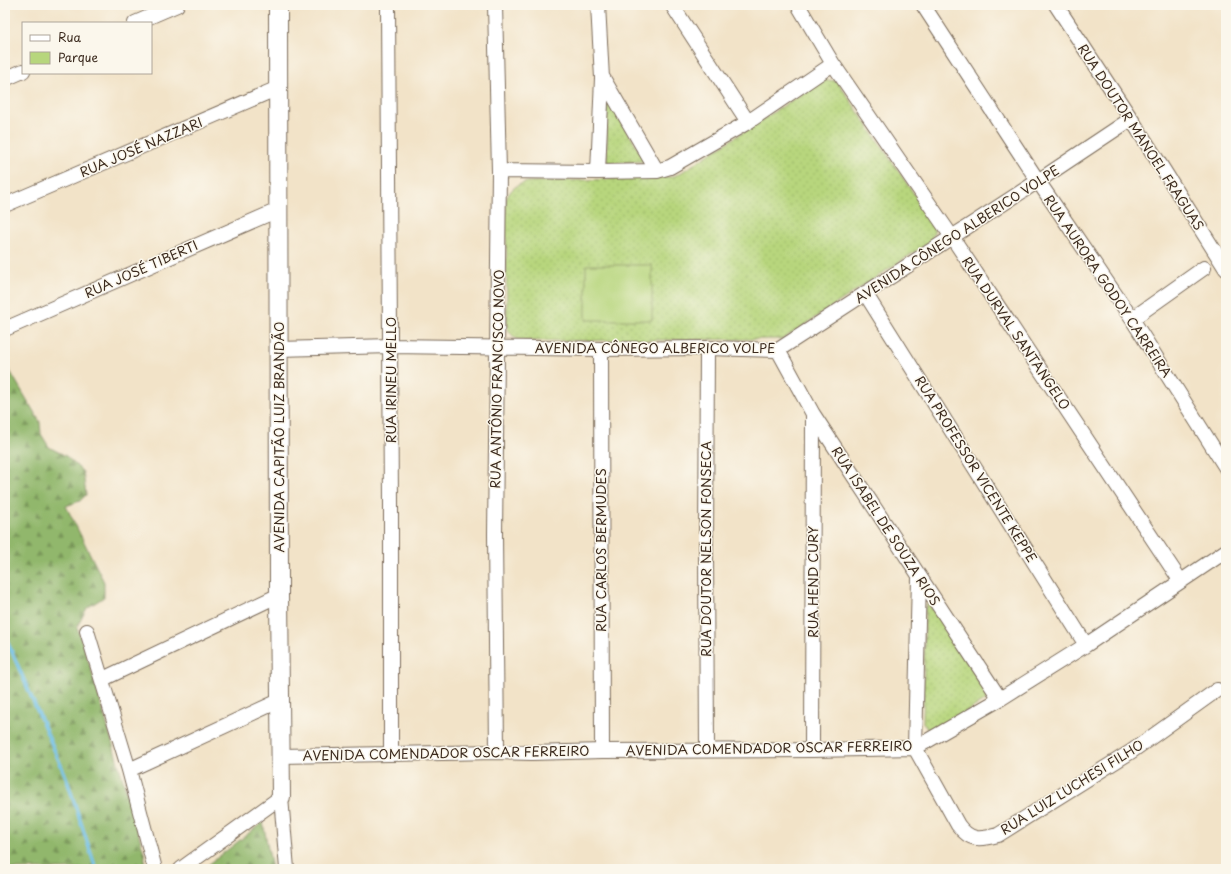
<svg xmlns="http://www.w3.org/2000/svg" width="1231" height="874" font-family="'Playpen Sans',sans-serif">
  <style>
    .green { fill: url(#green-dots); stroke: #79804e }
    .forest { fill: url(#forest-firs); stroke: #667045 }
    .pitch { fill: #b7d67d; stroke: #79804e }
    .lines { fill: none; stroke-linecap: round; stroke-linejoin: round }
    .stream { stroke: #6cbfe8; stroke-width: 3.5 }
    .minor-casing { stroke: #7b6b5a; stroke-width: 16 }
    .major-casing { stroke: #7b6b5a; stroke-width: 20 }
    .minor { stroke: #fff; stroke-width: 14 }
    .major { stroke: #fff; stroke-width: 18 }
    .labels { text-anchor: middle; stroke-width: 3; stroke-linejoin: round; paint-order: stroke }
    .street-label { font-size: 13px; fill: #3b2a1e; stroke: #fbf7ec }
  </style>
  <defs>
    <pattern id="green-dots" width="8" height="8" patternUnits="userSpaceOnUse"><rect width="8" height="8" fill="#b7d67d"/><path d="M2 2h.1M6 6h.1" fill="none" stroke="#9eb86c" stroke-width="1.8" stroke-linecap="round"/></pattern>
    <pattern id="forest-firs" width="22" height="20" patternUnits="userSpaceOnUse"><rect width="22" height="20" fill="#91b76c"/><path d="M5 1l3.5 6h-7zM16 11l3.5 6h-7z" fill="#789558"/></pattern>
  </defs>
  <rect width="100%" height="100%" fill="#fbf7ec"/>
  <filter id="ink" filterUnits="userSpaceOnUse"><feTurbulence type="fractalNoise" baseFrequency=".025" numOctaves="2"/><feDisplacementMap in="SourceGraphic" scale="8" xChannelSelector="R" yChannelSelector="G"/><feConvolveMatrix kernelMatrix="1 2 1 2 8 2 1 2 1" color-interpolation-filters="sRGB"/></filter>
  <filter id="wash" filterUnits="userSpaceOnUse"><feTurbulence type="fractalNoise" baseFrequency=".012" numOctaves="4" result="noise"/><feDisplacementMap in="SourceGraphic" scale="16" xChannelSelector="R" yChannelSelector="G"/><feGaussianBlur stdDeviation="0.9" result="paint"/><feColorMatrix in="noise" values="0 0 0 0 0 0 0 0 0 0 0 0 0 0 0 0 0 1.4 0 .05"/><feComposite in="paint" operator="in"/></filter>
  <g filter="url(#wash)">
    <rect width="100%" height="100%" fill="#f2e3c8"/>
    <path class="green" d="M826 80 837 81 931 219C936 228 935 235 928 243L783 339 523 341C514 339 510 334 507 326L506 200C510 189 517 184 528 182L671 177 679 174 820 82Z
      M609 100 645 161 609 163 607 162V102Z
      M927 604 934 610 989 696 987 699 934 731 928 730 923 723 925 608Z"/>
    <path class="forest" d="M5 366H7L40 422 41 434 49 447 66 456 83 472 86 495 80 501 66 506 104 582V597L87 608 77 627 90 666 145 856 144 869H5Z
      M263 822 272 869H203Z"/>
    <path class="pitch" d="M586 265H652V320H586Z"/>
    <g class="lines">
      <path class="stream" d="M5 636 66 777 96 869"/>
    </g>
  </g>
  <g filter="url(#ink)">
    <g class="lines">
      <g class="minor-casing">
        <path id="minor" d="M388 5 391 504V754
          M495 5 499 171 495 534 497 752
          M598 5 602 78 598 172
          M672 5 748 122
          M798 5 833 64 952 237 1180 580
          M923 5 1038 181 1132 319 1226 468
          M1056 5 1137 128 1226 269
          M135 23 177 5
          M603 78 657 171
          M5 79 23 71
          M499 171 598 172 657 171 670 167 748 122 833 64
          M5 205 278 88
          M865 293 1086 645
          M1132 319 1204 268
          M5 329 278 210
          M279 349 391 346 601 349 707 348 778 350 1038 181 1131 119
          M601 349 602 751
          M778 350 813 414 1000 699
          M919 578 915 748 958 825C970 841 979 840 998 835L1132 751 1217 690
          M87 631 129 770 155 869
          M103 679 279 595
          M707 750 706 547 707 348
          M812 750 813 414
          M280 756 497 752 532 753 602 751 812 750 915 748 1000 699 1086 645 1226 551
          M129 770 281 700
          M281 797 287 869
          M181 869 281 797"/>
      </g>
      <g class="major-casing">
        <path id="major" d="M278 5 279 595 281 797"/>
      </g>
      <use href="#minor" class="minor"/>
      <use href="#major" class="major"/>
    </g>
  </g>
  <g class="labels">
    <g class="street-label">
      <text transform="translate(1141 137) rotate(57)" y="5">RUA DOUTOR MANOEL FRAGUAS</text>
      <text transform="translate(141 147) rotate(-23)" y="5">RUA JOSÉ NAZZARI</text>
      <text transform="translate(957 234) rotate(-33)" y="5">AVENIDA CÔNEGO ALBERICO VOLPE</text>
      <text transform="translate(141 269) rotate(-24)" y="5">RUA JOSÉ TIBERTI</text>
      <text transform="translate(1108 286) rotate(56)" y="5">RUA AURORA GODOY CARREIRA</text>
      <text transform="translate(1016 333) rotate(56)" y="5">RUA DURVAL SANTANGELO</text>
      <text x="655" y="353">AVENIDA CÔNEGO ALBERICO VOLPE</text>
      <text transform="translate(497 379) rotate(-89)" y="5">RUA ANTÔNIO FRANCISCO NOVO</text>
      <text transform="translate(391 380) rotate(-90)" y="5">RUA IRINEU MELLO</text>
      <text transform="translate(279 437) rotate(-90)" y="5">AVENIDA CAPITÃO LUIZ BRANDÃO</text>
      <text transform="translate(976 469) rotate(58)" y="5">RUA PROFESSOR VICENTE KEPPE</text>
      <text transform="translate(886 526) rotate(57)" y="5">RUA ISABEL DE SOUZA RIOS</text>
      <text transform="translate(706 549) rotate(-90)" y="5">RUA DOUTOR NELSON FONSECA</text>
      <text transform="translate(601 550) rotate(-90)" y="5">RUA CARLOS BERMUDES</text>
      <text transform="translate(813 582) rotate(-90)" y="5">RUA HEND CURY</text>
      <text transform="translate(769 748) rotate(-1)" y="5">AVENIDA COMENDADOR OSCAR FERREIRO</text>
      <text transform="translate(446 753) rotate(-1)" y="5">AVENIDA COMENDADOR OSCAR FERREIRO</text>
      <text transform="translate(1072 787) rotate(-32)" y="5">RUA LUIZ LUCHESI FILHO</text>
    </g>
  </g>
  <rect width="1231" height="874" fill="none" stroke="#fbf7ec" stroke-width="20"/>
  <rect x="22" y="22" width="130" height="52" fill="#fbf7ec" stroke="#aea59a"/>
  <rect x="30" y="35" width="20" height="6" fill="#ffffff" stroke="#aea59a"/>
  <text x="58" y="42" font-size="12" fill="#3b2a1e">Rua</text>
  <rect x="30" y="52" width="20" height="12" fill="#b7d67d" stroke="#aea59a"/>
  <text x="58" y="62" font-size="12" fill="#3b2a1e">Parque</text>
</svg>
